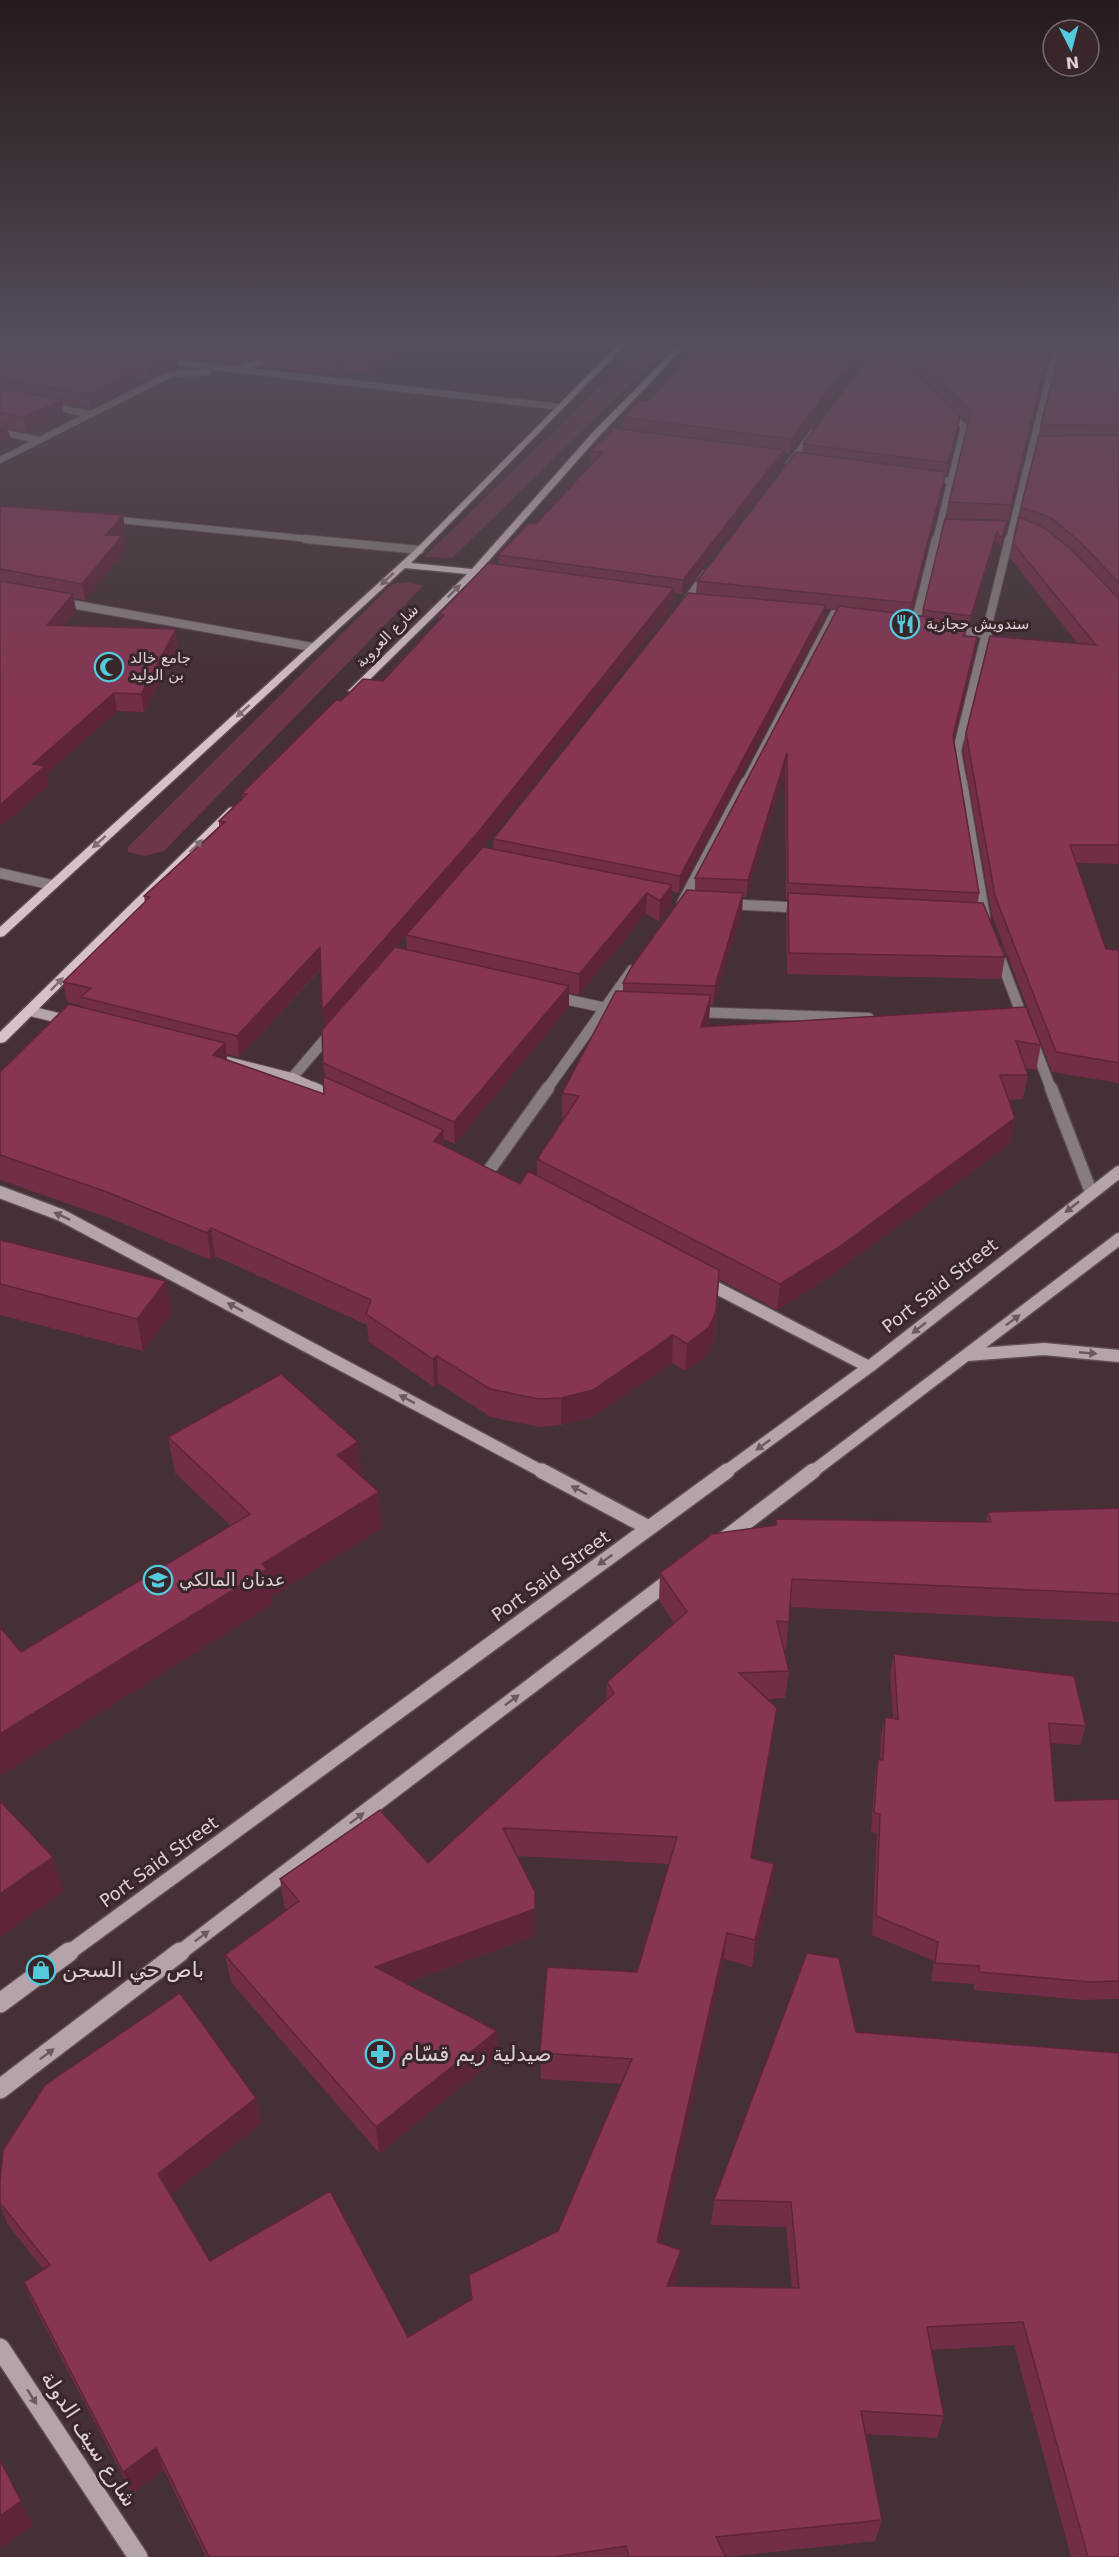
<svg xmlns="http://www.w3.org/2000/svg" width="1119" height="2557" font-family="'DejaVu Sans',Cairo,sans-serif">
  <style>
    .green { fill: #6d3649 }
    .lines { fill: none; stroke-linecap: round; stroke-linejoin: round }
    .street-far3-casing { stroke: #5f4d51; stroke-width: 8 }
    .street-far2-casing { stroke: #5f4d51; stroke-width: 10 }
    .street-far1-casing { stroke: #5f4d51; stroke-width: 12 }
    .street-casing { stroke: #5f4d51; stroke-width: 15 }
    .secondary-far3-casing { stroke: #5f4d51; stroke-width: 12 }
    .secondary-far2-casing { stroke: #5f4d51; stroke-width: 15 }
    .secondary-far1-casing { stroke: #5f4d51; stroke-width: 18 }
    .secondary-casing { stroke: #5f4d51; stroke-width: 22 }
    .primary-casing { stroke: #5f4d51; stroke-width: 3 }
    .street-far3 { stroke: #877c7f; stroke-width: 6 }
    .street-far2 { stroke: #877c7f; stroke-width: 8 }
    .street-far1 { stroke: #877c7f; stroke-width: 10 }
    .street { stroke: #877c7f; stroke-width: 12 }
    .secondary-far3 { stroke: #b4a3a8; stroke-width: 10 }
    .secondary-far2 { stroke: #b4a3a8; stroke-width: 12 }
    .secondary-far1 { stroke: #b4a3a8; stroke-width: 15 }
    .secondary { stroke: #b4a3a8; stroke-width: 19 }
    .primary { fill: #d7c1c7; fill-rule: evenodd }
    .wall { fill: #732e47; fill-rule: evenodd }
    .shaded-wall { fill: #5e253a }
    .building { fill: #863553; stroke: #5e253a; stroke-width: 1.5 }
    .oneway { fill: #806c71 }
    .oneway2 { fill: #6a585d }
    .labels { text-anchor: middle; stroke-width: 6; stroke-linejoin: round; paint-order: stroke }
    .far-poi-label { font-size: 15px; fill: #dccfd2; stroke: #39262b; text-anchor: start }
    .far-street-label { font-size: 15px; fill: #dccfd2; stroke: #39262b }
    .street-label { font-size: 18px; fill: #dccfd2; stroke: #39262b }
    .poi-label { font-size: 18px; fill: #dccfd2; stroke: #39262b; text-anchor: start }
    .near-poi-label { font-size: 21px; fill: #dccfd2; stroke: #39262b; text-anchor: start }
    .near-street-label { font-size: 21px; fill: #dccfd2; stroke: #39262b }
  </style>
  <rect width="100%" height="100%" fill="#443035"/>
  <path class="green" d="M643 345H670L452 558 424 557Z
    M409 582 423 586 164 851 145 856 128 852V847L392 584Z"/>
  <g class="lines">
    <g class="street-far3-casing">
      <path id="street-far3" d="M155 359 186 345
        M162 361 560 407
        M242 369 302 345
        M49 406 89 414
        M0 432 39 440
        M0 460 171 374 207 372
        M789 464 813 433
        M931 478 951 481
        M109 519 320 540
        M936 540 964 427 949 412
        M1009 540 1057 345"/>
    </g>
    <g class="street-far2-casing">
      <path id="street-far2" d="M305 539 420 550
        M60 602 312 647
        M683 606 706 574
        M915 624 936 539
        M950 629 988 634
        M745 784 834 614
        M963 784 957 751 1009 539"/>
    </g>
    <g class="street-far1-casing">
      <path id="street-far1" d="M962 782 985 917
        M0 873 52 885
        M682 903 746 782
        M728 904 804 908
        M997 950 1024 1021
        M555 997 611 1009
        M694 1012 869 1018
        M1033 1042 1051 1089
        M292 1078 332 1031
        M547 1089 632 970"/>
    </g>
    <g class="street-casing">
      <path id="street" d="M1051 1088 1091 1192
        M490 1169 548 1088"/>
    </g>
    <g class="secondary-far3-casing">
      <path id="secondary-far3" d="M30 1011 71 1021
        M224 1061 292 1078 317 1089"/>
    </g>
    <g class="secondary-far2-casing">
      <path id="secondary-far2" d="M313 1088 338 1099
        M0 1192 61 1215 545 1473
        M705 1282 869 1367
        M968 1355 1044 1349 1119 1356
        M724 1473 869 1367 1119 1172
        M811 1473 1119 1239"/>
    </g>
    <g class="secondary-far1-casing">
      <path id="secondary-far1" d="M542 1471 649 1528
        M723 1540 813 1471
        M67 1954 727 1471
        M178 1954 673 1578"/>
    </g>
    <g class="secondary-casing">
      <path id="secondary" d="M0 2003 69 1952
        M0 2089 180 1952
        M0 2348 138 2557"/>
    </g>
    <g class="primary-casing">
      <path id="primary" d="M618 345H625L411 563 472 569 594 431 679 345H686L600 435 477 574 356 693 348 691 467 574 405 568 4 936 0 937V927L417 548Z
        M233 807 238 810 237 812 5 1042 0 1043V1032L229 808Z"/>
    </g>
    <use href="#street-far3" class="street-far3"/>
    <use href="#street-far2" class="street-far2"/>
    <use href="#street-far1" class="street-far1"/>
    <use href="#street" class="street"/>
    <use href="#secondary-far3" class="secondary-far3"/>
    <use href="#secondary-far2" class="secondary-far2"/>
    <use href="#secondary-far1" class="secondary-far1"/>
    <use href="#secondary" class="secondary"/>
    <use href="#primary" class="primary"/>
  </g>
  <path class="wall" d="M0 345H415L372 374 345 370 338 374 318 373 262 367 261 355 237 364 177 357 179 368 149 379 131 377 132 388 91 408 62 404 64 415 26 432 8 429 10 439 0 444ZM172 346 173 353 159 352Z
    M871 345 790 454 783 453V463L682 594 674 593 673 605 476 855 494 850 493 839 696 593 697 581 802 453 803 444 958 429 947 475H945L944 485 911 615 923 617 945 519 1006 530 1001 547 996 540 969 626 967 625 966 636 975 652 954 740 979 893 978 903 1005 957 1001 979 787 974 786 914 788 899H786L785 769 746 897H743L742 911 713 1005H710L709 1019 707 1027 1026 1007 1041 1045 1036 1070 1026 1068 1028 1075 1023 1099 1008 1100 1015 1118 1010 1143 832 1275 777 1310 719 1279 715 1339 707 1355 685 1371 672 1363 593 1417 561 1425 539 1427 491 1417 438 1383 434 1387 369 1342 367 1325 215 1256 211 1260 112 1219 0 1180V1072L83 1007V1006L67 1002 63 982 145 903 144 896 219 826V821L243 798 242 793 341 701 383 681 439 620V614L499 565 498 555 536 524 592 464H590V451L623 429V417L649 401ZM825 609 836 610 695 878V891L623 983V992L562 1093V1118H564L537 1159V1176L520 1184 444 1146V1139L455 1144 569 1007V993L579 995 646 913 659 922 671 906V891L679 893 825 619ZM406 935 407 949 396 947ZM321 969 324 1028 323 1063 325 1077 324 1094 227 1060 226 1054 239 1057Z
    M888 345H1052L1009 520 947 518 949 502 968 424Z
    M1119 345V864L1077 863 1106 949 1119 950V1083L1052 1072 992 915 963 751 966 733 1078 644 1010 558 1013 543 1040 436 1041 425Z
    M0 506 123 515 125 531 121 535 125 551 85 600 74 598 76 611 64 626 178 646 144 712 117 711 47 774 49 785 0 827Z
    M0 1240 172 1313 143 1351 0 1315Z
    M168 1437 362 1477 379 1492 382 1528 271 1597 272 1605 21 1652 231 1526 175 1473Z
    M1119 1508V1622L790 1607 786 1649H784L789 1671 785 1698 768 1699 777 1708 773 1735 752 1859 771 1891 752 1967 724 1959 660 2243 678 2274 674 2286 792 2288 786 2227 711 2225 714 2200 856 2032 1119 2053V2557H1071L1014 2345 931 2350 944 2416 937 2438 865 2434 882 2520 875 2541 726 2557H206L164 2470 132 2493 34 2306 24 2282 43 2269 8 2225 0 2205V2181L256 2098 261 2124 170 2195 210 2261 408 2337 471 2300 469 2275 558 2231 621 2084 541 2079 540 2053 637 1972 669 1864 517 1856 535 1936 406 1983 498 2057 379 2153 231 1982 225 1955 287 1910 284 1906 280 1879 428 1863 606 1700 607 1682 674 1623 659 1600 660 1573 775 1525 776 1519 986 1522 988 1512Z
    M894 1654 1086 1726 1080 1745 1050 1743 1055 1801 1119 1799V1999L1084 2000 974 1990V1984L931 1981 934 1961 872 1935 877 1833 871 1832 875 1778 878 1759H880L881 1736 885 1717 893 1718 890 1673Z"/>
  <path class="shaded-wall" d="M152 345H172V346L153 354Z
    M249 345H288L260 353 261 355 237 364 236 350Z
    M394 345H415L372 374 371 360Z
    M863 345H871L790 454 791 439Z
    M1050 345H1052L1009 520 1011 505Z
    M177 354 179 368 149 379 148 365Z
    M344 356 345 370 338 374 337 360Z
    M130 373 132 388 91 408 89 394Z
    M62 400 64 415 26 432 23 417Z
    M960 417 958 429 947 475 948 463Z
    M7 425 10 439 0 444V428Z
    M784 450 783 463 682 594 683 580Z
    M946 472 944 485 910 618 912 603Z
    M123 515 125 531 108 551 106 535Z
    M1007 521 1006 530 1001 547 1002 538Z
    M997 532 996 540 969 626 971 616Z
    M123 535 125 551 85 600 82 584Z
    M674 588 673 605 476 855 324 1030 322 1010Z
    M73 594 76 611 50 642 47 625Z
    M826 605 825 619 679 893 680 876Z
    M176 629 178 646 144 712 141 694Z
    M977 637 975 652 951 752 953 736Z
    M114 693 117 711 47 774 49 785 0 827V805L33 764Z
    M787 753 785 769 746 897 748 880Z
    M672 885 671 906 659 922 660 901Z
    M647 893 646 913 579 995V974Z
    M743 893 742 911 713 1005 715 986Z
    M320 947 322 967 239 1057 237 1036Z
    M569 986V1007L455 1144 454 1122Z
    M711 995 709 1019 699 1051 701 1027Z
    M225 1043 228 1069 213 1055Z
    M1015 1118 1010 1143 832 1275 777 1310 780 1284Z
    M443 1130 445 1157 434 1141Z
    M211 1228 215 1256 211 1260 207 1233Z
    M166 1281 172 1313 143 1351 137 1319Z
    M716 1312 715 1339 707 1355 685 1371 687 1344Z
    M673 1335 672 1363 593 1417 561 1425V1398Z
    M437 1356 438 1383 434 1387 433 1359Z
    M358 1442 362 1477 337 1455Z
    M379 1492 382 1528 271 1597 272 1605 0 1776V1734L262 1564Z
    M777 1708 773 1735 748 1885 751 1858Z
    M53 1857 64 1892 0 1937V1894Z
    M774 1864 771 1891 752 1967 755 1940Z
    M535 1892V1936L378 1993 375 1967Z
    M727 1933 724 1959 655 2267 657 2242Z
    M497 2031 498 2057 379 2153 376 2127Z
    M256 2098 261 2124 165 2199 158 2174Z
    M681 2250 678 2274 664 2310 667 2286Z
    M156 2448 164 2470 132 2493 123 2472Z
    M0 2459 33 2525 0 2549Z"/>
  <path class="building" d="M0 345H126L137 349 177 354 148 365 0 349Z
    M192 345H249L236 350Z
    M280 345H394L371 360 344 356 337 360H317L260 353Z
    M699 345H863L791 439 623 417 640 400 649 401Z
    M878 345H886L960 417 948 463 803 444Z
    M903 345H1050L1011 505 949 502 971 411Z
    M1061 345H1119V424L1041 425Z
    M0 360 130 373 89 394 0 379Z
    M0 388 62 400 23 417 0 413Z
    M0 423 7 425 0 428Z
    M614 428 784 450 683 580 498 555 529 523 536 524 603 452 590 451Z
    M1119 435V583L1079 541 1051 518 1021 507 1039 436Z
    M796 452 946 472 912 603 697 581Z
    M0 506 123 515 106 535H123L82 584 0 569Z
    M1019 517 1043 527 1071 549 1119 599V845H1070L1106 949 1119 950V1063L1056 1052 995 896 966 733 990 636 1096 645 1013 543Z
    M945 519 1007 521 1002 538 997 532 971 616 923 610Z
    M488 563 674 588 475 836 322 1010 320 947 237 1036 81 997 91 988 63 982 150 897 144 896 225 822 219 821 247 794 242 793 336 700 341 701 363 679 383 681 444 615 439 614Z
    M0 581 73 594 47 625 176 629 141 694 114 693 33 764 45 766 0 805Z
    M688 593 826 605 680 876 493 839Z
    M839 606 968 622 963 636 977 637 953 736 979 893 788 883 787 753 748 880 695 878Z
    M483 847 672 885 660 901 647 893 579 974 406 935Z
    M687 890 743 893 715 986 623 983 632 966Z
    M788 893 983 903 1005 957 789 953Z
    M395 947 569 986 454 1122 323 1063 322 1030Z
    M616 991 711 995 701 1027 1026 1007 1041 1045 1016 1041 1028 1075H1000L1015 1118 836 1249 780 1284 537 1159 579 1096 562 1093Z
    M69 1004 225 1043 213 1055 324 1094 323 1076 443 1130 434 1141 520 1184 528 1171 719 1270 716 1312 709 1327 687 1344 673 1335 593 1390 561 1398 539 1399 490 1389 437 1356 433 1359 366 1314 371 1300 211 1228 207 1233 107 1192 0 1155V1072Z
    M0 1240 166 1281 137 1319 0 1284Z
    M281 1374 358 1442 337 1455 379 1492 262 1564 267 1569 0 1734V1627L21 1652 250 1514 168 1437Z
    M1119 1508V1594L792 1579 789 1622 777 1621 789 1671 739 1673 777 1708 751 1858 774 1864 755 1940 727 1933 657 2242 681 2250 667 2286 799 2288 791 2202 714 2200 807 1953 839 1958 856 2032 1119 2053V2557H1088L1023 2322 927 2327 944 2416 861 2411 882 2520 716 2537 726 2557H629L626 2546 554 2557H209L156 2448 123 2472 24 2282 50 2265 0 2203V2181L3 2150 45 2085 180 1993 256 2098 158 2174 210 2261 330 2191 408 2337 472 2299 469 2275 558 2231 632 2059 540 2053 547 1967 637 1972 677 1837 503 1828 535 1892V1909L375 1967 497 2031 376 2127 225 1955 299 1901 280 1879 380 1810 428 1863 614 1693 607 1682 687 1612 660 1573 712 1534 776 1525V1519L991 1522 988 1512Z
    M894 1654 1074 1676 1086 1726 1049 1723 1055 1801 1119 1799V1981L1090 1982 979 1972V1966L935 1963 938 1942 876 1916 880 1814 874 1813 878 1759 883 1760 885 1717 898 1719Z
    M0 1801 53 1857 0 1894Z
    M0 2460 21 2501 0 2516Z"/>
  <defs><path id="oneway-solid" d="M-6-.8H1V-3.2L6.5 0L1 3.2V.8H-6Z" transform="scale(1.5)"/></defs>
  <g class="oneway">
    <use href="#oneway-solid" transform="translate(387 579) rotate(137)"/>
    <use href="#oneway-solid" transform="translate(454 591) rotate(-45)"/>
    <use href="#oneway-solid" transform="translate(243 711) rotate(138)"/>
    <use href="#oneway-solid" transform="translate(99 842) rotate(138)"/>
    <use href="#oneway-solid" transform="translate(196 846) rotate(-45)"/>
    <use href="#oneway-solid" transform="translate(57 984) rotate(-45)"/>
  </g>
  <g class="oneway2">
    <use href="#oneway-solid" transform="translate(1072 1207) rotate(142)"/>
    <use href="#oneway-solid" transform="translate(62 1216) rotate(-155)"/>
    <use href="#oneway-solid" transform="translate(235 1307) rotate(-152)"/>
    <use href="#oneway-solid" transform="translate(1013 1320) rotate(-37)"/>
    <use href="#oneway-solid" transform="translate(919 1328) rotate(142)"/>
    <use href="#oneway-solid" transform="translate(1088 1353) rotate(5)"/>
    <use href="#oneway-solid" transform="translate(407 1399) rotate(-152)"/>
    <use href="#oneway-solid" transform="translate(763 1445) rotate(144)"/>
    <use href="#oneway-solid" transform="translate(579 1490) rotate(-152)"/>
    <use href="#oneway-solid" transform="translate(605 1560) rotate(144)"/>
    <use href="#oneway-solid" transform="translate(512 1700) rotate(-37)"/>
    <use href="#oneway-solid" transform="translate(357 1818) rotate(-37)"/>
    <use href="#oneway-solid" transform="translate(202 1936) rotate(-37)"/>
    <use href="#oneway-solid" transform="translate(47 2054) rotate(-37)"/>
    <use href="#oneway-solid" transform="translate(32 2397) rotate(57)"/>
  </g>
  <linearGradient id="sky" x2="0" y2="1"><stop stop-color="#251a1d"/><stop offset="0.49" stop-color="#564e5c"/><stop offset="1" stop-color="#564e5c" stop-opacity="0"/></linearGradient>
  <rect width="1119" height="703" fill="url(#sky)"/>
  <defs>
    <g id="restaurant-ring" transform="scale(1.5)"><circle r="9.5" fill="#39262b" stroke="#54cadd" stroke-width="1.5"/><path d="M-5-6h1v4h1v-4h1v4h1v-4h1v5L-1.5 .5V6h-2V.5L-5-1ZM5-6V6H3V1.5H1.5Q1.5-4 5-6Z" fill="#54cadd"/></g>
    <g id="mosque-ring" transform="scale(1.5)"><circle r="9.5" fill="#39262b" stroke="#54cadd" stroke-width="1.5"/><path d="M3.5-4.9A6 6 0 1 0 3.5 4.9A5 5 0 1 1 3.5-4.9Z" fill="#54cadd"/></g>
    <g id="school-ring" transform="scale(1.5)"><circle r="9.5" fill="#39262b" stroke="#54cadd" stroke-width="1.5"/><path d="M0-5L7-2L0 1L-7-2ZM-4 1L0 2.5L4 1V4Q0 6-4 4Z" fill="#54cadd"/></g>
    <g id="shop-ring" transform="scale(1.5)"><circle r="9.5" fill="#39262b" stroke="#54cadd" stroke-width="1.5"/><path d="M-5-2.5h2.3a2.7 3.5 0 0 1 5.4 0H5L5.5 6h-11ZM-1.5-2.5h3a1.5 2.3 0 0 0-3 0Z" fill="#54cadd"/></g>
    <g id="pharmacy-ring" transform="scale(1.5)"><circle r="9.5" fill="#39262b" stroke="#54cadd" stroke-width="1.5"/><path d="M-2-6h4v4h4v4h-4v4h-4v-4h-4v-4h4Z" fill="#54cadd"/></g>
  </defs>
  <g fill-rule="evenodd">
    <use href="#restaurant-ring" x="905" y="624"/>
    <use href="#mosque-ring" x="109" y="667"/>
    <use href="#school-ring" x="158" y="1580"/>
    <use href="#shop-ring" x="41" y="1970"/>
    <use href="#pharmacy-ring" x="380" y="2054"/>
  </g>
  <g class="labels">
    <g class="far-poi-label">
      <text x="926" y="629">سندويش حجازية</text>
      <text x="130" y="663">جامع خالد<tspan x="130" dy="17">بن الوليد</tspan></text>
    </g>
    <g class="far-street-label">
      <text transform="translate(387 636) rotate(-45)" y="5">شارع العروبة</text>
    </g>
    <g class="street-label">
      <text transform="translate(940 1286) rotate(-38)" y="6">Port Said Street</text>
      <text transform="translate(551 1576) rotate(-36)" y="6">Port Said Street</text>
      <text transform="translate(159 1862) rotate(-36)" y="6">Port Said Street</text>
    </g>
    <g class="poi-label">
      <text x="179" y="1586">عدنان المالكي</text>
    </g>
    <g class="near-poi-label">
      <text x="62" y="1977">باص حي السجن</text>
      <text x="401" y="2061">صيدلية ريم قسّام</text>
    </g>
    <g class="near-street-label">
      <text transform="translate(89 2439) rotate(57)" y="7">شارع سيف الدولة</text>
    </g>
  </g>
  <g transform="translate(1071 48) rotate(174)"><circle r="28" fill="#39262b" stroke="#7a6a6e" stroke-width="1.5"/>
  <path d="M0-4.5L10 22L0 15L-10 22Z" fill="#54cadd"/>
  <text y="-9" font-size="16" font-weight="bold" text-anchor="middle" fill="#dccfd2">N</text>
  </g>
</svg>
